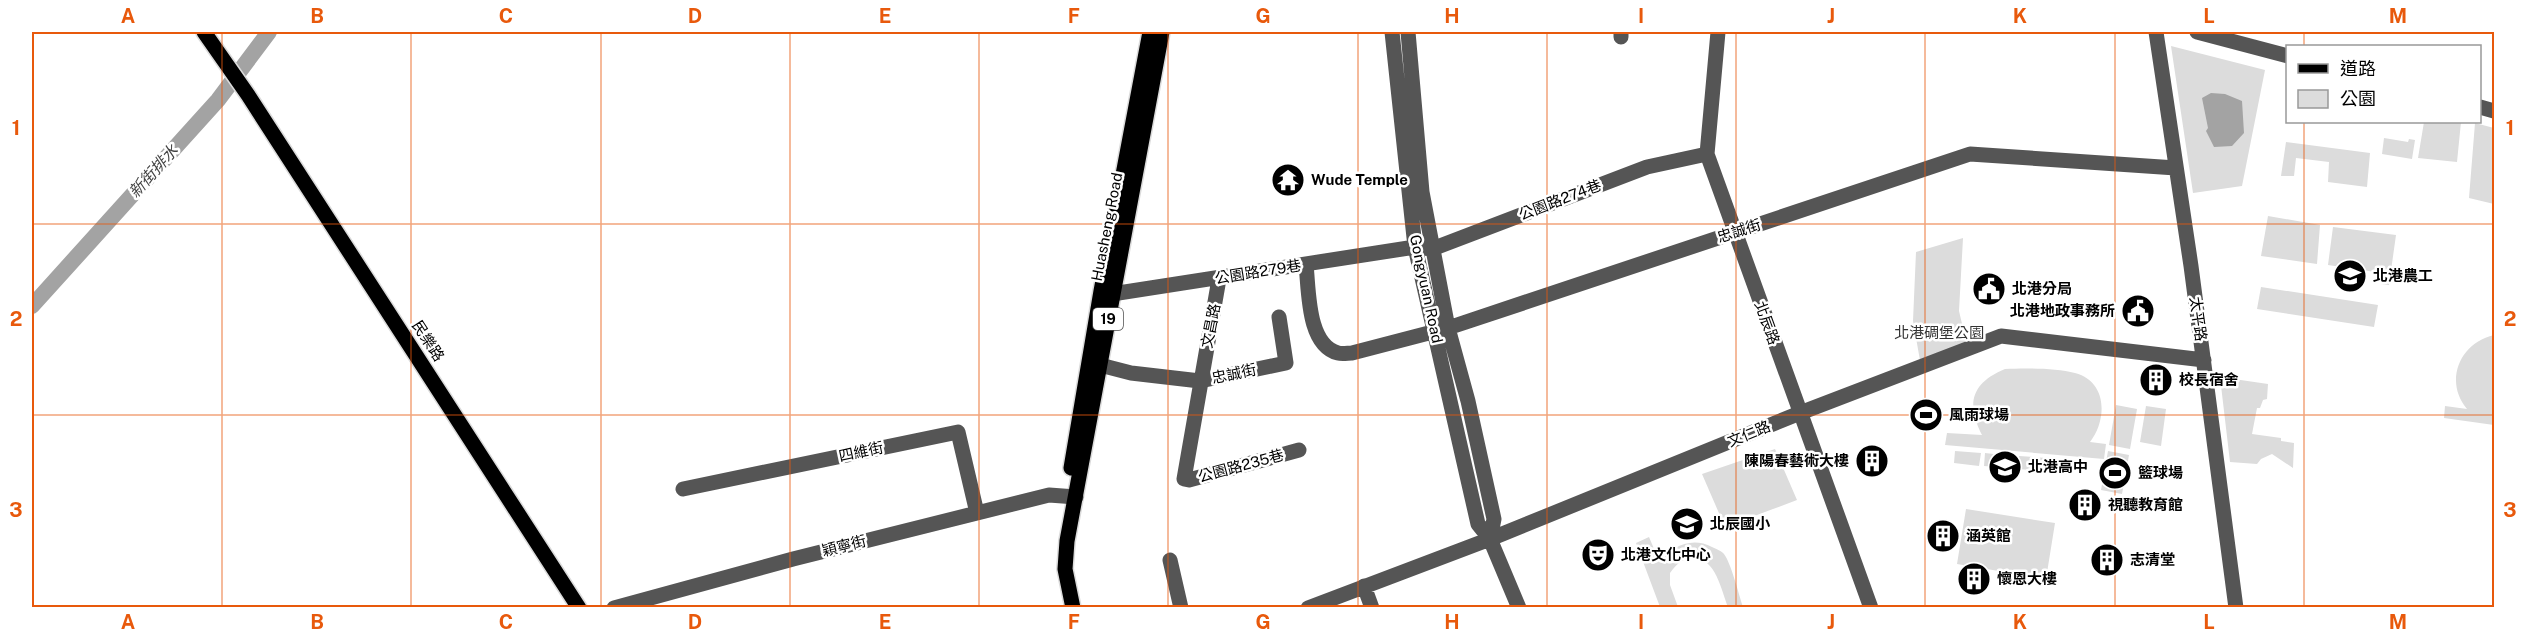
<svg xmlns="http://www.w3.org/2000/svg" width="2526" height="639" font-family="'Public Sans','Noto Sans TC',sans-serif">
  <style>
    .green { fill: #dcdcdc }
    .water { fill: #a3a3a3 }
    .lines { fill: none; stroke-linecap: round; stroke-linejoin: round }
    .river { stroke: #a3a3a3; stroke-width: 16 }
    .major-casing { stroke: #dbdbdb; stroke-width: 18 }
    .minor { stroke: #555; stroke-width: 15 }
    .major { stroke: #000; stroke-width: 15 }
    .grid { fill: none; stroke: #e8590c; stroke-width: 1.5; stroke-opacity: 0.55 }
    .labels { text-anchor: middle; stroke-width: 5; stroke-linejoin: round; paint-order: stroke }
    .shield { fill: #fff; stroke: #4c4c4c; stroke-width: 1.5 }
    .shield-label { font-size: 14px; font-weight: bold; fill: #000 }
    .poi-label { font-size: 15px; font-weight: bold; fill: #000; stroke: #fff; text-anchor: start }
    .street-label { font-size: 15px; fill: #000; stroke: #fff }
    .park-label { font-size: 15px; fill: #333; stroke: #fff }
    .water-label { font-size: 16px; font-style: italic; fill: #444; stroke: #fff }
    .neatline { fill: none; stroke: #e8590c; stroke-width: 2 }
    .grid-label { font-size: 20px; text-anchor: middle; font-weight: bold; fill: #e8590c }
  </style>
  <rect width="100%" height="100%" fill="#fff"/>
  <path class="green" d="M2171 46 2265 70 2242 186 2193 193Z
    M2424 122H2461L2457 162 2418 158Z
    M2475 123 2494 128V204L2469 198Z
    M2384 138 2408 142 2409 139 2415 140 2412 159 2382 154Z
    M2286 142 2370 153 2367 187 2328 182 2329 162 2296 158 2294 176H2281Z
    M2268 216 2320 225 2317 264 2261 256Z
    M2333 227 2396 235 2389 285 2381 284 2382 273 2328 265Z
    M1963 238 1959 311 1968 349 1921 366 1913 321 1916 252Z
    M2261 287 2378 305 2374 327 2257 309Z
    M2494 335V425L2444 418 2445 406 2467 409C2444 382 2459 343 2494 335Z
    M2005 369C2025 368 2056 368 2075 373 2108 382 2107 420 2090 442L2106 444 2104 459 1945 445 1947 433 1982 435C1966 404 1971 383 2005 369Z
    M2220 377 2268 384 2267 399 2263 400 2260 408H2257L2252 434 2281 438V441L2294 443 2293 468 2272 454 2261 459 2257 464 2230 462Z
    M2116 405 2137 409 2130 449 2109 445Z
    M2146 406 2166 409 2161 446 2140 442Z
    M1775 449 1797 500 1725 527 1702 474Z
    M1955 451 1981 453 1979 466 1954 463Z
    M2108 451 2129 455 2122 494 2101 490Z
    M1985 453 2011 456 2010 468 1984 466Z
    M2019 456 2046 458 2045 471 2018 469Z
    M1966 509 2055 523 2046 579 1957 564Z
    M1649 537 1660 563C1671 546 1692 536 1712 547 1716 549 1722 551 1724 554 1731 563 1739 595 1743 607H1728C1721 590 1716 557 1692 558 1682 558 1676 565 1670 573V585L1678 607H1660L1636 543Z"/>
  <path class="water" d="M2211 93 2225 94 2242 101 2244 133 2232 146 2214 147 2206 131 2208 128 2202 98Z"/>
  <g class="lines">
    <path class="river" d="M32 306 218 100 269 32"/>
    <g class="major-casing">
      <path id="major" d="M204 32 248 95 579 608
        M1071 468 1101 291 1150 32
        M1073 608 1065 569 1067 541 1162 32"/>
    </g>
    <path class="minor" d="M1392 32 1415 247 1478 524 1490 539 1519 608
      M1408 32 1422 192 1448 328 1468 401 1494 519 1490 539
      M1718 32 1707 154 1871 608
      M2156 32 2191 266 2236 608
      M2197 32 2288 56
      M1621 37V32
      M2480 107 2494 111
      M1306 265C1309 290 1307 345 1338 353 1342 354 1348 353 1352 353L1448 328 1970 154 2176 168
      M1219 279 1184 479 1189 480 1299 450
      M1103 292 1112 294 1415 247 1432 249 1647 167 1707 154
      M1100 365 1131 373 1200 381 1286 363 1279 317
      M683 489 958 432 977 513
      M1170 560 1181 608
      M1364 586 1372 608
      M614 608 793 559 1049 495 1076 497
      M1308 608 1490 539 1800 413 2001 336 2204 360"/>
    <use href="#major" class="major"/>
  </g>
  <path class="grid" d="M222 32V608M411 32V608M601 32V608M790 32V608M979 32V608M1168 32V608M1358 32V608M1547 32V608M1736 32V608M1925 32V608M2115 32V608M2304 32V46M2304 122V608M32 224H2494M32 415H2494"/>
  <defs>
    <g id="temple-disc" transform="scale(1.725)"><circle r="9.5" fill="#000" stroke="#fff"/><path d="M0-6L5-2H3V0L6.5 2.5H4V6H1.5V3h-3V6H-4V2.5H-6.5L-3 0V-2H-5Z" fill="#fff"/></g>
    <g id="school-disc" transform="scale(1.725)"><circle r="9.5" fill="#000" stroke="#fff"/><path d="M0-5L7-2L0 1L-7-2ZM-4 1L0 2.5L4 1V4Q0 6-4 4Z" fill="#fff"/></g>
    <g id="civic-disc" transform="scale(1.725)"><circle r="9.5" fill="#000" stroke="#fff"/><path d="M-.6-6.5H3V-4.5H.6V-3L4-1V1h2V6H-6V1h2V-1L-.6-3ZM-1.2 2.5V6h2.4V2.5Z" fill="#fff"/></g>
    <g id="building-disc" transform="scale(1.725)"><circle r="9.5" fill="#000" stroke="#fff"/><path d="M-4-6H4V6H1V3H-1V6H-4ZM-2.5-4.3h1.7v1.8h-1.7ZM.8-4.3h1.7v1.8H.8ZM-2.5-1h1.7V.8h-1.7ZM.8-1h1.7V.8H.8Z" fill="#fff"/></g>
    <g id="stadium-disc" transform="scale(1.725)"><circle r="9.5" fill="#000" stroke="#fff"/><path d="M0-5a6.5 5 0 1 0 0 10a6.5 5 0 1 0 0-10ZM-3.5-1.8h7v3.6h-7Z" fill="#fff"/></g>
    <g id="theatre-disc" transform="scale(1.725)"><circle r="9.5" fill="#000" stroke="#fff"/><path d="M-5-5.5Q0-4 5-5.5V0Q5 5 0 6Q-5 5-5 0ZM-3.3-2.5H-1v1.5H-3.3ZM1-2.5H3.3v1.5H1ZM-2.8 1Q0 5.5 2.8 1Z" fill="#fff"/></g>
  </defs>
  <g fill-rule="evenodd">
    <use href="#temple-disc" x="1288" y="180"/>
    <use href="#school-disc" x="2350" y="276"/>
    <use href="#civic-disc" x="1989" y="289"/>
    <use href="#civic-disc" x="2138" y="311"/>
    <use href="#building-disc" x="2156" y="380"/>
    <use href="#stadium-disc" x="1926" y="415"/>
    <use href="#building-disc" x="1872" y="461"/>
    <use href="#school-disc" x="2005" y="467"/>
    <use href="#stadium-disc" x="2115" y="473"/>
    <use href="#building-disc" x="2085" y="505"/>
    <use href="#school-disc" x="1687" y="524"/>
    <use href="#building-disc" x="1943" y="536"/>
    <use href="#theatre-disc" x="1598" y="555"/>
    <use href="#building-disc" x="2107" y="560"/>
    <use href="#building-disc" x="1974" y="579"/>
  </g>
  <g class="labels">
    <rect class="shield" x="1093" y="308" width="30" height="22" rx="4.5"/>
    <g class="shield-label">
      <text x="1108" y="324">19</text>
    </g>
    <g class="poi-label">
      <text x="1311" y="185">Wude Temple</text>
      <text x="2373" y="281">北港農工</text>
      <text x="2012" y="294">北港分局</text>
      <text x="2115" y="316" text-anchor="end">北港地政事務所</text>
      <text x="2179" y="385">校長宿舍</text>
      <text x="1949" y="420">風雨球場</text>
      <text x="1849" y="466" text-anchor="end">陳陽春藝術大樓</text>
      <text x="2028" y="472">北港高中</text>
      <text x="2138" y="478">籃球場</text>
      <text x="2108" y="510">視聽教育館</text>
      <text x="1710" y="529">北辰國小</text>
      <text x="1966" y="541">涵英館</text>
      <text x="1621" y="560">北港文化中心</text>
      <text x="2130" y="565">志清堂</text>
      <text x="1997" y="584">懷恩大樓</text>
    </g>
    <g class="street-label">
      <text transform="translate(1560 200) rotate(-21)" y="5">公園路274巷</text>
      <text transform="translate(1107 227) rotate(-79)" y="5">Huasheng Road</text>
      <text transform="translate(1739 231) rotate(-18)" y="5">忠誠街</text>
      <text transform="translate(1258 272) rotate(-9)" y="5">公園路279巷</text>
      <text transform="translate(1426 289) rotate(78)" y="5">Gongyuan Road</text>
      <text transform="translate(2198 319) rotate(82)" y="5">太平路</text>
      <text transform="translate(1767 323) rotate(70)" y="5">北辰路</text>
      <text transform="translate(1211 326) rotate(-79)" y="5">文昌路</text>
      <text transform="translate(428 341) rotate(57)" y="5">民樂路</text>
      <text transform="translate(1234 374) rotate(-12)" y="5">忠誠街</text>
      <text transform="translate(1749 434) rotate(-22)" y="5">文仁路</text>
      <text transform="translate(861 452) rotate(-12)" y="5">四維街</text>
      <text transform="translate(1241 466) rotate(-15)" y="5">公園路235巷</text>
      <text transform="translate(844 546) rotate(-14)" y="5">穎寧街</text>
    </g>
    <g class="park-label">
      <text x="1939" y="338">北港碉堡公園</text>
    </g>
    <g class="water-label">
      <text transform="translate(153 171) rotate(-48)" y="6">新街排水</text>
    </g>
  </g>
  <rect width="2526" height="639" fill="none" stroke="#ffffff" stroke-width="66"/>
  <rect x="2286" y="45" width="195" height="78" fill="#ffffff" stroke="#999999" stroke-width="1.5"/>
  <rect x="2298" y="64" width="30" height="9" fill="#000000" stroke="#999999" stroke-width="1.5"/>
  <text x="2340" y="75" font-size="18" fill="#000000">道路</text>
  <rect x="2298" y="90" width="30" height="18" fill="#dcdcdc" stroke="#999999" stroke-width="1.5"/>
  <text x="2340" y="105" font-size="18" fill="#000000">公園</text>
  <rect x="33" y="33" width="2460" height="573" class="neatline"/>
  <g class="grid-label">
    <text x="128" y="23">A</text>
    <text x="317" y="23">B</text>
    <text x="506" y="23">C</text>
    <text x="695" y="23">D</text>
    <text x="885" y="23">E</text>
    <text x="1074" y="23">F</text>
    <text x="1263" y="23">G</text>
    <text x="1452" y="23">H</text>
    <text x="1641" y="23">I</text>
    <text x="1831" y="23">J</text>
    <text x="2020" y="23">K</text>
    <text x="2209" y="23">L</text>
    <text x="2398" y="23">M</text>
    <text x="16" y="135">1</text>
    <text x="2510" y="135">1</text>
    <text x="16" y="326">2</text>
    <text x="2510" y="326">2</text>
    <text x="16" y="517">3</text>
    <text x="2510" y="517">3</text>
    <text x="128" y="629">A</text>
    <text x="317" y="629">B</text>
    <text x="506" y="629">C</text>
    <text x="695" y="629">D</text>
    <text x="885" y="629">E</text>
    <text x="1074" y="629">F</text>
    <text x="1263" y="629">G</text>
    <text x="1452" y="629">H</text>
    <text x="1641" y="629">I</text>
    <text x="1831" y="629">J</text>
    <text x="2020" y="629">K</text>
    <text x="2209" y="629">L</text>
    <text x="2398" y="629">M</text>
  </g>
</svg>
